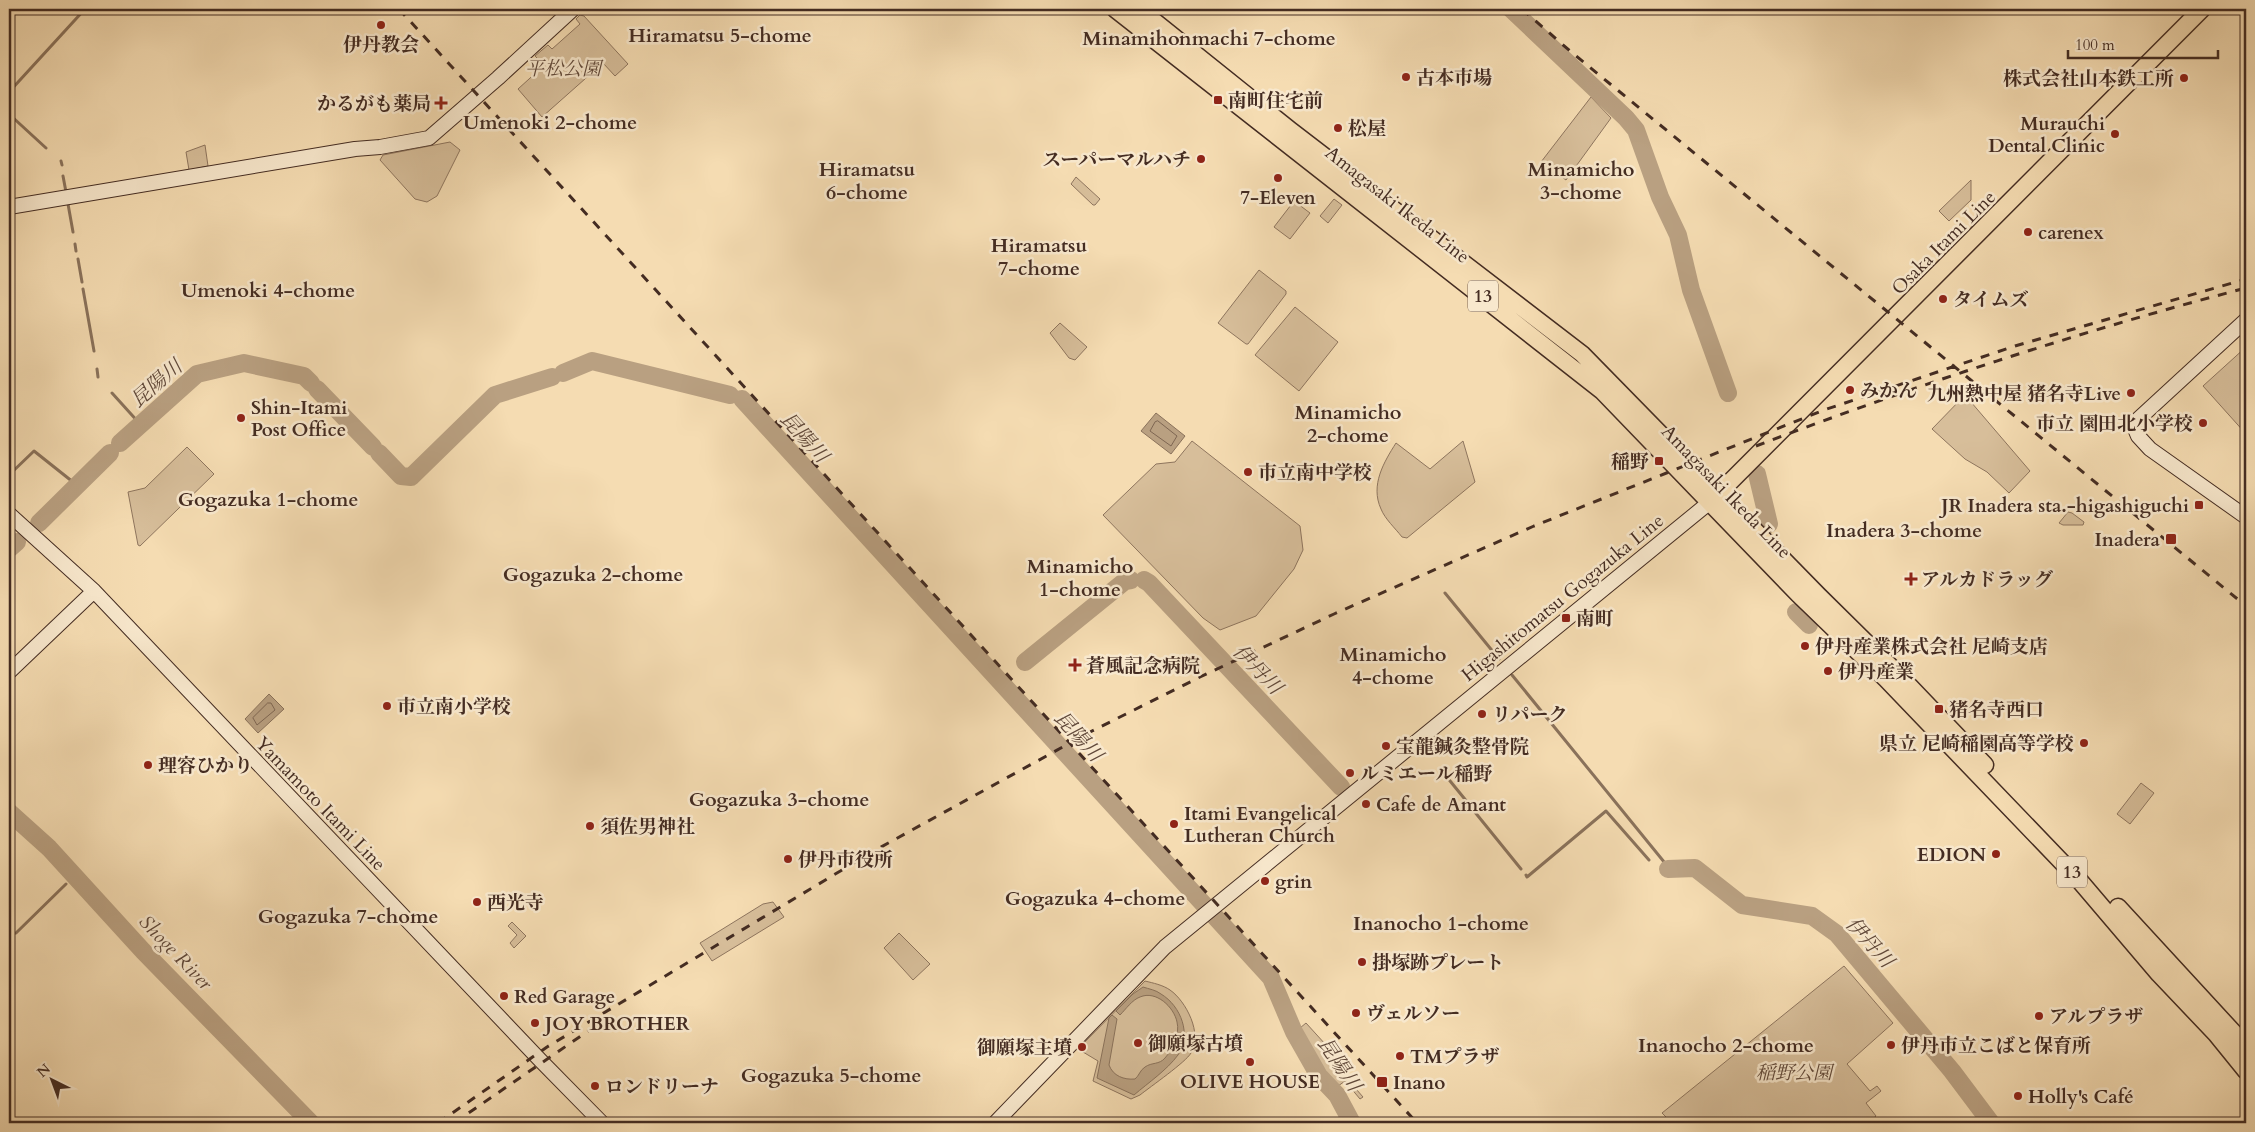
<svg xmlns="http://www.w3.org/2000/svg" width="2255" height="1132" font-family="Cardo,'Noto Serif JP',serif">
  <style>
    .green { fill: #d7be9a; stroke: #8e755e }
    .water { fill: #b9a081; stroke: #8a725b }
    .lines { fill: none; stroke-linecap: round; stroke-linejoin: round }
    .shore { stroke: #7e6652; stroke-width: 1 }
    .stream { stroke: #8a725b; stroke-width: 3 }
    .river { stroke: #b9a081; stroke-width: 18 }
    .secondary-casing { stroke: #442c22; stroke-width: 16 }
    .primary-casing { stroke: #442c22; stroke-width: 19 }
    .secondary { stroke: #f8e8cd; stroke-width: 14 }
    .primary { stroke: #f5dcb2; stroke-width: 16 }
    .rail { stroke: #442c22; stroke-width: 3; stroke-dasharray: 9 9; stroke-linecap: butt }
    .poi-dot { fill: #8f2418; stroke: #f8e8cd; stroke-width: 2 }
    .labels { text-anchor: middle; stroke-width: 5; stroke-linejoin: round; paint-order: stroke }
    .shield { fill: #f8e8cd; stroke: #7a6455; stroke-width: 1 }
    .shield-label { font-size: 18px; font-weight: bold; fill: #442c22 }
    .poi-label { font-size: 19px; font-weight: bold; fill: #442c22; stroke: #f8e8cd; text-anchor: start }
    .park-label { font-size: 19px; font-style: italic; fill: #61493a; stroke: #f8e8cd }
    .street-label { font-size: 19px; fill: #442c22; stroke: #f8e8cd }
    .neighbourhood-label { font-size: 20px; font-weight: bold; fill: #442c22; stroke: #f8e8cd }
    .water-label { font-size: 20px; font-style: italic; fill: #61493a; stroke: #f8e8cd }
  </style>
  <rect width="100%" height="100%" fill="#f5dcb2"/>
  <filter id="stains"><feTurbulence type="fractalNoise" baseFrequency=".004" numOctaves="4"/><feColorMatrix values="0 0 0 0 .2 0 0 0 0 .09 0 0 0 0 .02 0 0 0 .5 -.17"/></filter>
  <radialGradient id="worn" r=".72"><stop offset=".6" stop-color="#630" stop-opacity="0"/><stop offset="1" stop-color="#630" stop-opacity=".3"/></radialGradient>
  <path class="green" d="M580 15 584 16 628 64 615 76 603 63 542 117 518 89 540 69 534 61 537 58 535 56 548 45 552 49 580 24 576 19Z
    M1591 97 1611 118 1566 180 1541 162Z
    M450 142 460 150 437 196 427 202 415 199 380 160 383 155Z
    M205 145 208 166 189 170 186 152Z
    M1076 177 1100 199 1095 205H1093L1071 184Z
    M1971 180V200L1949 221 1939 211Z
    M1334 199 1342 205 1328 223 1320 216Z
    M1294 201 1310 213 1290 239 1274 227Z
    M1259 270 1286 291V294L1248 344H1246L1218 323Z
    M1295 307 1338 342 1299 391 1255 355Z
    M1060 323 1087 347 1075 360 1069 358 1050 333Z
    M2246 347V434L2203 386Z
    M1965 395 2030 471 2009 493 1987 472 1965 459 1932 429Z
    M1192 441 1300 526 1303 550 1294 569 1256 616 1220 630 1203 618 1103 515 1156 464 1175 462Z
    M1463 441 1475 482 1407 538 1402 537C1395 528 1385 519 1381 509 1370 485 1384 462 1396 443L1430 469Z
    M187 447 214 474 140 546 138 545 128 492 145 488Z
    M2068 512 2072 513 2084 522 2083 525H2063L2059 523Z
    M2141 783 2154 793 2130 824 2117 814Z
    M773 902 784 917 712 961 700 943 763 904Z
    M512 922 526 936 514 948 510 943 517 935 508 926Z
    M899 933 930 964 913 980 884 948Z
    M1844 966 1893 1023 1847 1064 1870 1091 1877 1086 1881 1091 1866 1103 1876 1116 1868 1123H1672L1662 1113Z
    M1145 981C1153 983 1163 985 1170 990 1186 1001 1203 1034 1191 1053 1186 1062 1150 1087 1140 1095L1131 1099 1093 1081 1098 1061 1078 1049Z
    M1306 1023 1346 1067 1350 1082 1363 1097 1360 1099 1345 1081 1334 1089 1321 1076 1316 1066 1320 1063 1300 1028Z"/>
  <path class="water" d="M1156 413 1185 436 1171 454 1141 431Z
    M269 694 284 709 258 733 245 719Z
    M1143 987C1149 989 1156 990 1161 994 1181 1006 1192 1035 1178 1055 1167 1070 1148 1083 1134 1095L1097 1078 1109 1018 1112 1015 1117 1019 1109 1065C1113 1076 1124 1080 1135 1079 1139 1076 1140 1070 1145 1067 1152 1062 1159 1065 1165 1058 1173 1049 1180 1034 1177 1022 1174 1007 1156 990 1140 997 1132 1000 1126 1009 1120 1015L1116 1011 1133 994Z"/>
  <g class="lines">
    <path class="shore" d="M1158 421 1177 436 1171 446 1150 431 1155 422Z
      M268 703H271L275 710 257 725 253 718Z"/>
    <path class="stream" d="M1323 9 1329 13 1337 9
      M9 92 85 9
      M9 114 46 148
      M61 161 62 165
      M63 176 66 192
      M68 204 73 232
      M75 244 76 251
      M78 259 82 282
      M83 289 94 351
      M97 369 98 377
      M112 393 140 424
      M9 475 34 451 78 486
      M1445 593 1499 659
      M1512 675 1669 868
      M1446 776 1468 803
      M1474 811 1521 869
      M1526 875 1527 877 1606 811 1649 860
      M70 880 74 876
      M9 934 16 933 66 884"/>
    <path class="river" d="M1511 9 1626 118 1636 130 1660 197 1678 235 1691 290 1728 393
      M563 373 592 361 730 395
      M317 389 373 447
      M742 399 1271 978 1294 1032 1319 1076 1337 1095 1352 1123
      M120 443 197 374 244 363 304 376 311 383
      M379 453 401 476 411 477 495 395 552 377
      M1757 474 1769 524
      M39 523 110 453
      M9 549 17 542
      M1144 580 1149 583 1341 787
      M1796 612 1809 625
      M1025 662 1125 581 1131 580
      M9 812 49 848 143 951 311 1123
      M1668 869 1695 868 1742 905 1812 916 1837 934 1952 1071 1991 1123"/>
    <g class="secondary-casing">
      <path id="secondary" d="M9 207 355 149 380 147 429 138 498 78 573 9
        M2246 320 2133 424 2138 436 2150 449 2246 517
        M9 514 94 591 541 1061 602 1123
        M9 672 94 591
        M995 1123 1165 947 1710 502"/>
    </g>
    <g class="primary-casing">
      <path id="primary" d="M1115 9 1602 391 1798 594 1886 679 2079 880 2159 974 2216 1034 2246 1071
        M1139 9 1290 130 1582 354 1819 596 1898 674 1985 765
        M1711 501 2202 9
        M2118 907 2246 1046"/>
    </g>
    <use href="#secondary" class="secondary"/>
    <use href="#primary" class="primary"/>
    <path class="rail" d="M399 9 1417 1123
      M1522 9 1570 51 2246 606
      M1756 446C1916 385 2081 331 2246 288
      M438 1123 547 1047 872 852 1090 732 1200 677 1334 614 1534 526 1824 410 2015 346 2246 279
      M454 1123 591 1029"/>
  </g>
  <g class="poi-dot">
    <circle cx="381" cy="25" r="5"/>
    <circle cx="1406" cy="77" r="5"/>
    <circle cx="2184" cy="78" r="5"/>
    <rect x="1213" y="95" width="10" height="10" rx="2.5"/>
    <path d="M438.5 95.5h5v5h5v5h-5v5h-5v-5h-5v-5h5z"/>
    <circle cx="1338" cy="128" r="5"/>
    <circle cx="2115" cy="134" r="5"/>
    <circle cx="1201" cy="159" r="5"/>
    <circle cx="1278" cy="178" r="5"/>
    <circle cx="2028" cy="232" r="5"/>
    <circle cx="1943" cy="299" r="5"/>
    <circle cx="1850" cy="390" r="5"/>
    <circle cx="2131" cy="393" r="5"/>
    <circle cx="241" cy="418" r="5"/>
    <circle cx="2203" cy="423" r="5"/>
    <rect x="1654" y="456" width="10" height="10" rx="2.5"/>
    <circle cx="1248" cy="472" r="5"/>
    <rect x="2194" y="500" width="10" height="10" rx="2.5"/>
    <rect x="2165" y="533" width="12" height="12" rx="2.5"/>
    <path d="M1908.5 571.5h5v5h5v5h-5v5h-5v-5h-5v-5h5z"/>
    <rect x="1561" y="613" width="10" height="10" rx="2.5"/>
    <circle cx="1805" cy="646" r="5"/>
    <path d="M1072.5 657.5h5v5h5v5h-5v5h-5v-5h-5v-5h5z"/>
    <circle cx="1828" cy="671" r="5"/>
    <circle cx="387" cy="706" r="5"/>
    <rect x="1934" y="704" width="10" height="10" rx="2.5"/>
    <circle cx="1482" cy="714" r="5"/>
    <circle cx="2084" cy="743" r="5"/>
    <circle cx="1386" cy="746" r="5"/>
    <circle cx="148" cy="765" r="5"/>
    <circle cx="1350" cy="773" r="5"/>
    <circle cx="1366" cy="804" r="5"/>
    <circle cx="1174" cy="824" r="5"/>
    <circle cx="590" cy="826" r="5"/>
    <circle cx="1996" cy="854" r="5"/>
    <circle cx="788" cy="859" r="5"/>
    <circle cx="1265" cy="881" r="5"/>
    <circle cx="477" cy="902" r="5"/>
    <circle cx="1362" cy="962" r="5"/>
    <circle cx="504" cy="996" r="5"/>
    <circle cx="1356" cy="1013" r="5"/>
    <circle cx="2039" cy="1016" r="5"/>
    <circle cx="535" cy="1023" r="5"/>
    <circle cx="1138" cy="1043" r="5"/>
    <circle cx="1891" cy="1045" r="5"/>
    <circle cx="1082" cy="1047" r="5"/>
    <circle cx="1400" cy="1056" r="5"/>
    <circle cx="1250" cy="1062" r="5"/>
    <rect x="1376" y="1076" width="12" height="12" rx="2.5"/>
    <circle cx="595" cy="1086" r="5"/>
    <circle cx="2018" cy="1096" r="5"/>
  </g>
  <g class="labels">
    <g class="shield">
      <rect x="1468" y="280.5" width="30" height="31" rx="4"/>
      <rect x="2057" y="856.5" width="30" height="31" rx="4"/>
    </g>
    <g class="shield-label">
      <text x="1483" y="302">13</text>
      <text x="2072" y="878">13</text>
    </g>
    <g class="poi-label">
      <text x="381" y="51" text-anchor="middle">伊丹教会</text>
      <text x="1416" y="84">古本市場</text>
      <text x="2174" y="85" text-anchor="end">株式会社山本鉄工所</text>
      <text x="1228" y="107">南町住宅前</text>
      <text x="431" y="110" text-anchor="end">かるがも薬局</text>
      <text x="2105" y="130" text-anchor="end">Murauchi<tspan x="2105" dy="22">Dental Clinic</tspan></text>
      <text x="1348" y="135">松屋</text>
      <text x="1191" y="166" text-anchor="end">スーパーマルハチ</text>
      <text x="1278" y="204" text-anchor="middle">7-Eleven</text>
      <text x="2038" y="239">carenex</text>
      <text x="1953" y="306">タイムズ</text>
      <text x="1860" y="397">みかん</text>
      <text x="2121" y="400" text-anchor="end">九州熱中屋 猪名寺Live</text>
      <text x="251" y="414">Shin-Itami<tspan x="251" dy="22">Post Office</tspan></text>
      <text x="2193" y="430" text-anchor="end">市立 園田北小学校</text>
      <text x="1649" y="468" text-anchor="end">稲野</text>
      <text x="1258" y="479">市立南中学校</text>
      <text x="2189" y="512" text-anchor="end">JR Inadera sta.-higashiguchi</text>
      <text x="2160" y="546" text-anchor="end">Inadera</text>
      <text x="1921" y="586">アルカドラッグ</text>
      <text x="1576" y="625">南町</text>
      <text x="1815" y="653">伊丹産業株式会社 尼崎支店</text>
      <text x="1086" y="672">蒼風記念病院</text>
      <text x="1838" y="678">伊丹産業</text>
      <text x="397" y="713">市立南小学校</text>
      <text x="1949" y="716">猪名寺西口</text>
      <text x="1492" y="721">リパーク</text>
      <text x="2074" y="750" text-anchor="end">県立 尼崎稲園高等学校</text>
      <text x="1396" y="753">宝龍鍼灸整骨院</text>
      <text x="158" y="772">理容ひかり</text>
      <text x="1360" y="780">ルミエール稲野</text>
      <text x="1376" y="811">Cafe de Amant</text>
      <text x="1184" y="820">Itami Evangelical<tspan x="1184" dy="22">Lutheran Church</tspan></text>
      <text x="600" y="833">須佐男神社</text>
      <text x="1986" y="861" text-anchor="end">EDION</text>
      <text x="798" y="866">伊丹市役所</text>
      <text x="1275" y="888">grin</text>
      <text x="487" y="909">西光寺</text>
      <text x="1372" y="969">掛塚跡プレート</text>
      <text x="514" y="1003">Red Garage</text>
      <text x="1366" y="1020">ヴェルソー</text>
      <text x="2049" y="1023">アルプラザ</text>
      <text x="545" y="1030">JOY BROTHER</text>
      <text x="1148" y="1050">御願塚古墳</text>
      <text x="1901" y="1052">伊丹市立こばと保育所</text>
      <text x="1072" y="1054" text-anchor="end">御願塚主墳</text>
      <text x="1410" y="1063">TMプラザ</text>
      <text x="1250" y="1088" text-anchor="middle">OLIVE HOUSE</text>
      <text x="1393" y="1089">Inano</text>
      <text x="605" y="1093">ロンドリーナ</text>
      <text x="2028" y="1103">Holly's Café</text>
    </g>
    <g class="park-label">
      <text x="563" y="75">平松公園</text>
      <text x="1794" y="1079">稲野公園</text>
    </g>
    <g class="street-label">
      <text transform="translate(1398 204) rotate(38)" y="7">Amagasaki Ikeda Line</text>
      <text transform="translate(1943 242) rotate(-45)" y="7">Osaka Itami Line</text>
      <text transform="translate(1727 491) rotate(46)" y="7">Amagasaki Ikeda Line</text>
      <text transform="translate(1562 597) rotate(-39)" y="7">Higashitomatsu Gogazuka Line</text>
      <text transform="translate(321 803) rotate(46)" y="7">Yamamoto Itami Line</text>
    </g>
    <g class="neighbourhood-label">
      <text x="720" y="42">Hiramatsu 5-chome</text>
      <text x="1209" y="45">Minamihonmachi 7-chome</text>
      <text x="550" y="129">Umenoki 2-chome</text>
      <text x="867" y="176">Hiramatsu<tspan x="867" dy="23">6-chome</tspan></text>
      <text x="1581" y="176">Minamicho<tspan x="1581" dy="23">3-chome</tspan></text>
      <text x="1039" y="252">Hiramatsu<tspan x="1039" dy="23">7-chome</tspan></text>
      <text x="268" y="297">Umenoki 4-chome</text>
      <text x="1348" y="419">Minamicho<tspan x="1348" dy="23">2-chome</tspan></text>
      <text x="268" y="506">Gogazuka 1-chome</text>
      <text x="1904" y="537">Inadera 3-chome</text>
      <text x="1080" y="573">Minamicho<tspan x="1080" dy="23">1-chome</tspan></text>
      <text x="593" y="581">Gogazuka 2-chome</text>
      <text x="1393" y="661">Minamicho<tspan x="1393" dy="23">4-chome</tspan></text>
      <text x="779" y="806">Gogazuka 3-chome</text>
      <text x="1095" y="905">Gogazuka 4-chome</text>
      <text x="348" y="923">Gogazuka 7-chome</text>
      <text x="1441" y="930">Inanocho 1-chome</text>
      <text x="1726" y="1052">Inanocho 2-chome</text>
      <text x="831" y="1082">Gogazuka 5-chome</text>
    </g>
    <g class="water-label">
      <text transform="translate(156 383) rotate(-41)" y="7">昆陽川</text>
      <text transform="translate(805 437) rotate(48)" y="7">昆陽川</text>
      <text transform="translate(1258 669) rotate(46)" y="7">伊丹川</text>
      <text transform="translate(1079 736) rotate(48)" y="7">昆陽川</text>
      <text transform="translate(1870 942) rotate(48)" y="7">伊丹川</text>
      <text transform="translate(176 952) rotate(46)" y="7">Shoge River</text>
      <text transform="translate(1340 1064) rotate(56)" y="7">昆陽川</text>
    </g>
  </g>
  <rect width="2255" height="1132" fill="none" stroke="#f5dcb2" stroke-width="30"/>
  <rect x="10" y="10" width="2235" height="1112" fill="none" stroke="#442c22" stroke-width="2.5"/>
  <rect x="15" y="15" width="2225" height="1102" fill="none" stroke="#442c22"/>
  <g transform="translate(52 1080) rotate(318)" stroke="#f8e8cd" stroke-width="4" paint-order="stroke">
  <path d="M0-4L9 19L0 12L-9 19Z" fill="#442c22"/>
  <text y="-8" font-size="14" font-weight="bold" text-anchor="middle" fill="#442c22">N</text>
  </g>
  <path d="M2068 50v8h150v-8" fill="none" stroke="#442c22" stroke-width="2.5"/>
  <text x="2075" y="50" font-size="15" fill="#442c22" stroke="#f8e8cd" stroke-width="4" paint-order="stroke">100 m</text>
  <rect width="100%" height="100%" filter="url(#stains)"/>
  <rect width="100%" height="100%" fill="url(#worn)"/>
</svg>
